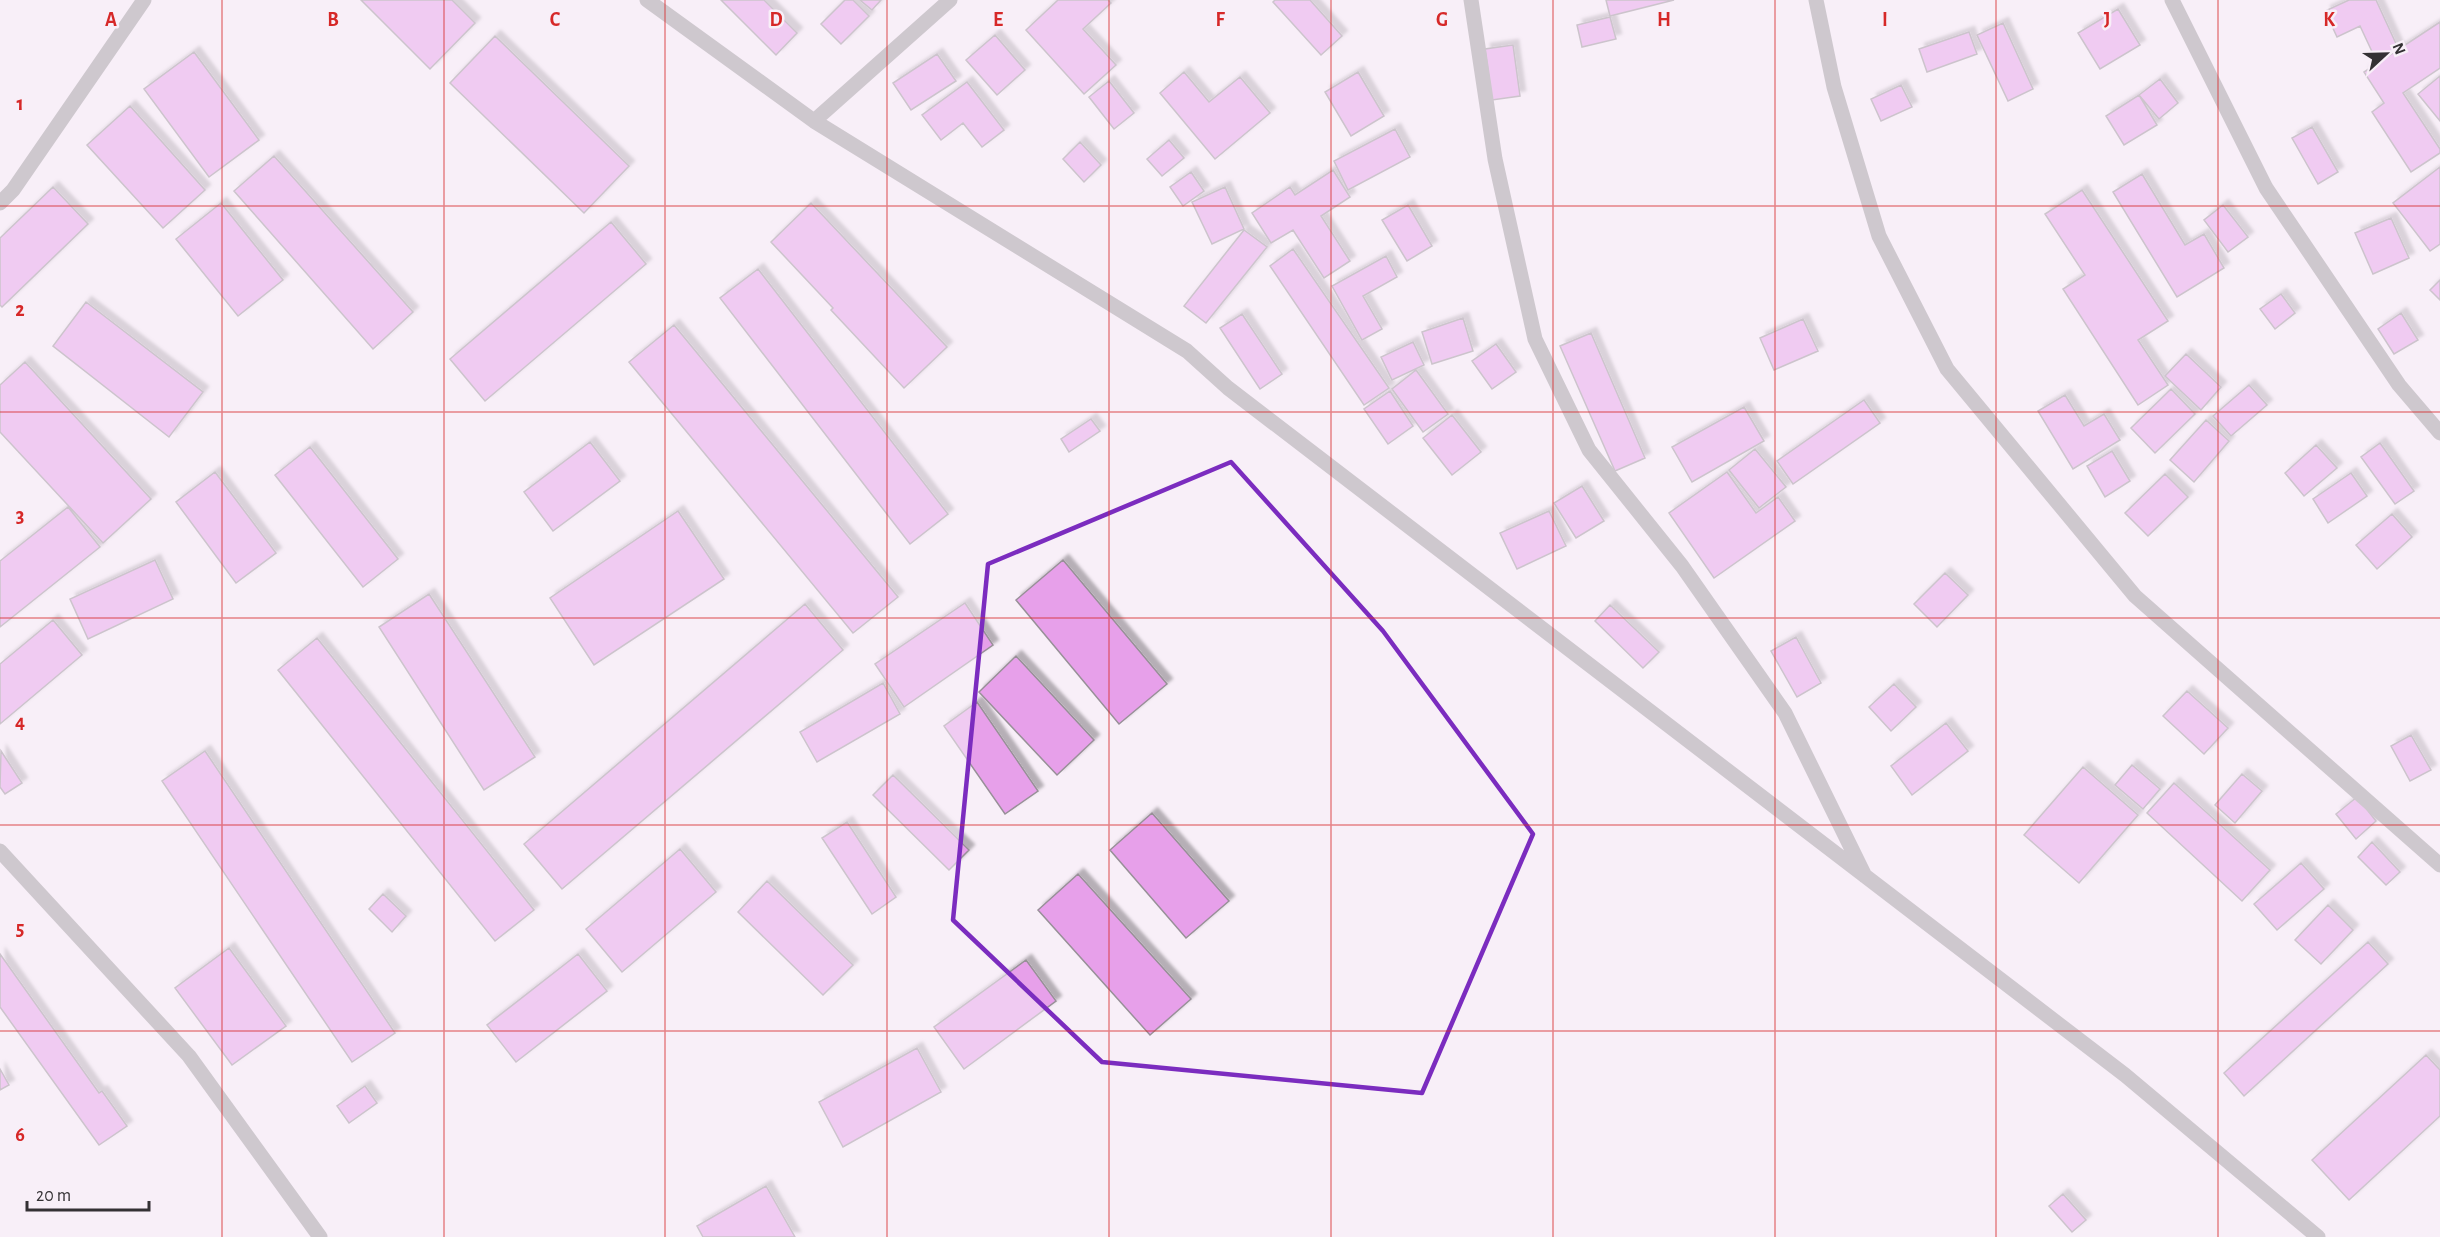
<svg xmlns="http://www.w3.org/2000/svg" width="2440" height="1237" font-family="'Alegreya Sans',sans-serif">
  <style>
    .building { fill: #e7a0ea; stroke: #989098; stroke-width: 1.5; filter: url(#shadow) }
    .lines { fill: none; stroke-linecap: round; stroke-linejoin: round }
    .lane { stroke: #9c999c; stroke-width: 15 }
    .street { stroke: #9c999c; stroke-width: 15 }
    .marked { fill: none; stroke: #7b2cbf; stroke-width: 4.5; stroke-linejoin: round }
    .grid { fill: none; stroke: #d62828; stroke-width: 1.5; stroke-opacity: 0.55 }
    .grid-label { font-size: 20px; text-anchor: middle; font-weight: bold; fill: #d62828; stroke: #f8eff8; stroke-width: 5; stroke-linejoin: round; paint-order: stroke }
  </style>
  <defs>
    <filter id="shadow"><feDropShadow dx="5.5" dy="-5.5" stdDeviation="1.5" flood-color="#0004"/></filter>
  </defs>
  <rect width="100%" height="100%" fill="#f8eff8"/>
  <path class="building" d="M361 0H452L475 23 430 69Z
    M721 0H764L797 33 776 55Z
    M845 0H853L869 16 841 44 821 24Z
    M860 0H881L872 10Z
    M1058 0H1108L1111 3 1083 29 1116 65 1084 94 1026 30Z
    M1275 0H1310L1342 36 1321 55 1273 2Z
    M1606 0H1674L1610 16Z
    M2349 0H2376L2398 48 2375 58 2360 26 2337 37 2325 11Z
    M2118 9 2140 45 2100 69 2078 33Z
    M1610 17 1616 39 1582 47 1577 25Z
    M2440 22V68L2403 93 2440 149V153L2411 172 2372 112 2384 103 2364 72Z
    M2003 23 2033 89 2008 101 1977 35Z
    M1969 32 1977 54 1927 72 1919 49Z
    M995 35 1025 70 997 95 966 60Z
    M495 36 629 166 584 213 450 83Z
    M1513 45 1520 96 1492 100 1485 49Z
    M194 52 259 140 209 177 144 89Z
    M937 54 956 81 911 110 893 83Z
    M1184 72 1209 102 1240 77 1270 113 1215 159 1160 93Z
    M1358 72 1384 116 1351 136 1325 92Z
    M2440 76V121L2418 94Z
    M2160 79 2178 103 2159 119 2139 95Z
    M1109 81 1134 113 1114 129 1089 97Z
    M967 82 1004 130 982 147 963 123 941 140 922 115Z
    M1901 85 1912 107 1881 121 1871 99Z
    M2139 95 2157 125 2124 145 2106 116Z
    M130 106 205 190 163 228 87 145Z
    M2312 127 2338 172 2318 184 2292 138Z
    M1395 129 1410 157 1348 190 1334 161Z
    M1169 140 1184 158 1162 176 1147 159Z
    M1080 142 1101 165 1084 182 1063 159Z
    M274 156 413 312 373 349 234 191Z
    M2440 167V244L2430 251 2393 203Z
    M1333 170 1350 197 1321 216 1350 261 1324 278 1293 230 1271 243 1252 213 1290 187 1295 195Z
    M1191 172 1204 191 1183 206 1170 187Z
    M2142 174 2185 245 2204 234 2224 268 2177 297 2113 192Z
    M53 187 88 224 2 307 0 305V238Z
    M1225 187 1244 229 1212 244 1192 202Z
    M2082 190 2168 321 2138 340 2168 385 2138 405 2063 289 2085 275 2045 214Z
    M221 203 283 280 238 316 176 239Z
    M811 203 947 347 904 388 831 310 833 308 771 242Z
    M1408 205 1432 246 1407 261 1382 220Z
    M2223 205 2248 237 2228 252 2204 220Z
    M2391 218 2409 258 2373 274 2355 233Z
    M611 222 646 264 485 401 450 359Z
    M1244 230 1267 247 1206 323 1184 306Z
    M1293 249 1389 388 1364 405 1270 266Z
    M1386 256 1397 277 1363 296 1382 329 1362 340 1332 286Z
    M758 269 948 514 910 544 720 298Z
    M2440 280V300L2430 290Z
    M2281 294 2295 313 2275 329 2260 309Z
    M86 302 203 392 169 437 53 346Z
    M2401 313 2418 340 2394 354 2378 329Z
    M1242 314 1282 374 1260 389 1220 328Z
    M1463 318 1473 351 1432 364 1422 332Z
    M1803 319 1818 351 1774 370 1760 338Z
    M674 325 898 597 853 633 629 362Z
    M1591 333 1645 458 1615 471 1560 346Z
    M1413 342 1424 365 1392 380 1381 357Z
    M1496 344 1516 372 1492 389 1472 361Z
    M2186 354 2221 387 2201 410 2165 376Z
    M25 362 151 499 103 543 0 432V385Z
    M1416 370 1448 414 1423 432 1392 389Z
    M2249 385 2267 405 2231 436 2213 416Z
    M2171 389 2195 414 2155 453 2131 428Z
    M1390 391 1413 426 1388 444 1364 409Z
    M2065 395 2084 426 2104 414 2120 440 2073 469 2038 411Z
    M1864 400 1880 423 1793 484 1777 461Z
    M1744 407 1764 441 1692 482 1672 447Z
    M1452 415 1481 452 1452 475 1423 438Z
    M1091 419 1100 431 1069 452 1061 439Z
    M2206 420 2229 441 2194 482 2170 460Z
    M590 442 620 481 553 531 524 492Z
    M2380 443 2414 491 2395 504 2361 457Z
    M2316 445 2337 468 2304 496 2285 473Z
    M310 447 398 559 363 587 275 475Z
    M1755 449 1786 487 1759 508 1729 470Z
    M2112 451 2130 481 2105 497 2087 466Z
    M215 472 276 553 236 583 176 502Z
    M1727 472 1756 513 1778 497 1795 521 1714 578 1669 513Z
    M2351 473 2367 496 2328 523 2313 499Z
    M2165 474 2188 497 2148 536 2125 513Z
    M1582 486 1604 521 1576 538 1554 503Z
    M68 507 100 547 0 627V561Z
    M678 511 724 579 594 665 550 598Z
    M1549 511 1566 546 1517 569 1500 533Z
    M2392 514 2412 537 2377 569 2356 545Z
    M155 560 173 599 88 639 70 599Z
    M1063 560 1167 684 1119 724 1016 600Z
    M1945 573 1968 595 1937 627 1914 604Z
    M429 594 535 757 484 790 379 627Z
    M965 603 993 645 904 707 875 664Z
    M805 604 843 650 562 889 524 844Z
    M1610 605 1659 652 1643 668 1595 621Z
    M53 620 82 655 0 724V664Z
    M1796 637 1821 683 1797 697 1771 651Z
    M317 638 534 910 495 941 278 670Z
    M1016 656 1094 740 1057 775 979 692Z
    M883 683 900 714 817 762 800 732Z
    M1894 684 1916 707 1891 731 1869 707Z
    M2187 691 2228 728 2204 754 2163 716Z
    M977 702 1038 791 1005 814 944 726Z
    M1946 723 1968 751 1912 795 1891 766Z
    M2411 735 2431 770 2410 781 2391 746Z
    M1 751 22 783 5 794 0 787Z
    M205 751 395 1033 352 1062 162 781Z
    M2132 765 2160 789 2143 809 2115 785Z
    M2083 767 2138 815 2079 883 2024 835Z
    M2242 774 2262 791 2235 823 2215 805Z
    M893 775 969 850 949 870 873 795Z
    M2174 783 2270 870 2242 901 2147 813Z
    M2357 797 2376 821 2356 839 2336 814Z
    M1152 813 1229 901 1186 938 1110 850Z
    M847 822 896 897 872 914 822 838Z
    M2372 842 2400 872 2386 885 2358 857Z
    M680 849 716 892 622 972 586 929Z
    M2301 863 2324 889 2277 930 2254 904Z
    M1078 874 1191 999 1150 1035 1038 910Z
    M767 881 853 965 823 995 738 912Z
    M383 894 406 916 392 932 369 909Z
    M2328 905 2353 930 2321 964 2295 940Z
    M2368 942 2388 964 2244 1096 2224 1073Z
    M229 948 286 1026 232 1065 175 988Z
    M0 954 99 1093 102 1091 127 1126 99 1145 0 1007Z
    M578 954 607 991 516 1062 487 1025Z
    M1026 960 1056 1001 964 1069 934 1027Z
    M917 1048 941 1092 843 1147 819 1102Z
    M2426 1055 2440 1070V1116L2349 1200 2312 1160Z
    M0 1069 9 1085 0 1090Z
    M365 1086 377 1103 349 1123 337 1106Z
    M766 1186 795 1237H703L697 1226Z
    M2063 1194 2086 1220 2072 1232 2049 1206Z"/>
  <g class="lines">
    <path class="lane" d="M0 851 189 1056 320 1237"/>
    <path class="street" d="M647 0 814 121 1187 351 1228 388 2125 1075 2318 1237
      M1471 0 1495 159 1535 339 1589 450 1682 566 1785 713 1865 876
      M1816 0 1834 87 1879 236 1947 369 2135 596 2440 865
      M2172 0 2266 188 2399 385 2440 433
      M814 121 950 0
      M0 203 13 190 144 0"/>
  </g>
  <path d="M0 0H2440V1237H0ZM1231 462 1383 631 1533 834 1422 1093 1102 1062 953 920 988 564Z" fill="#f8eff8" fill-opacity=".55" fill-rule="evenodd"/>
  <path class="marked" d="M1231 462 1383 631 1533 834 1422 1093 1102 1062 953 920 988 564Z"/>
  <path class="grid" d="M222 0V1237M444 0V1237M665 0V1237M887 0V1237M1109 0V1237M1331 0V1237M1553 0V1237M1775 0V1237M1996 0V1237M2218 0V1237M0 206H2440M0 412H2440M0 618H2440M0 825H2440M0 1031H2440"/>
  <g class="grid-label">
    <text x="111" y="26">A</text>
    <text x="333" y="26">B</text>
    <text x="555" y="26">C</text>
    <text x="776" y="26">D</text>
    <text x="998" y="26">E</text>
    <text x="1220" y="26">F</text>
    <text x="1442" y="26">G</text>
    <text x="1664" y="26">H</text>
    <text x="1885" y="26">I</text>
    <text x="2107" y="26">J</text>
    <text x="2329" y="26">K</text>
    <text x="20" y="110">1</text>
    <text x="20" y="316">2</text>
    <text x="20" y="522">3</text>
    <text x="20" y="728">4</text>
    <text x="20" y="935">5</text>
    <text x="20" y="1141">6</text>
  </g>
  <g transform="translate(2386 54) rotate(68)" stroke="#f8eff8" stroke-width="4.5" paint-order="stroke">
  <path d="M0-4.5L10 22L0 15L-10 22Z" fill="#343134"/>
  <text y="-9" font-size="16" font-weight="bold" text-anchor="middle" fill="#343134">N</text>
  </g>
  <path d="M27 1201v9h122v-9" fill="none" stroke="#343134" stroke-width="3"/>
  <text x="36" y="1201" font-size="18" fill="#343134" stroke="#f8eff8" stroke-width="4.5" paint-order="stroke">20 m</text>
</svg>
